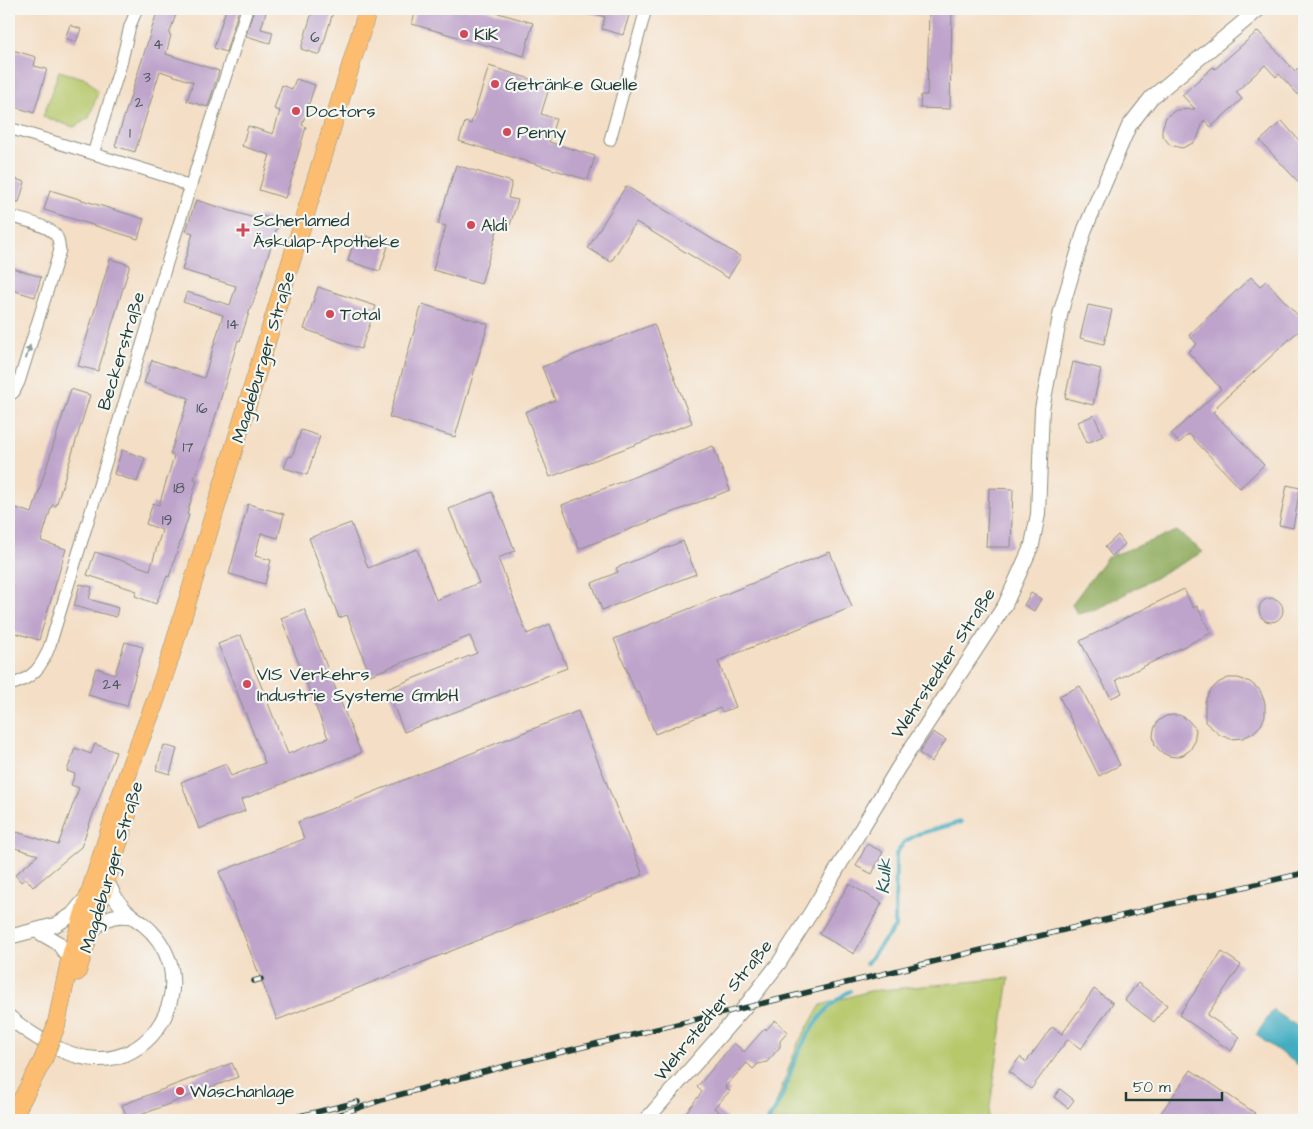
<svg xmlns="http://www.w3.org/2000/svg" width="1313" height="1129" font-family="'Architects Daughter',sans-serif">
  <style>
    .green { fill: #b6c86b; stroke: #6a8250 }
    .forest { fill: #90ac5f; stroke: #58744a }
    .water { fill: #42adc1; stroke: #30757a }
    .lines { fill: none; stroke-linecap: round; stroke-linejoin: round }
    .stream { stroke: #42adc1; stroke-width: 4 }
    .building { fill: #bea3cb }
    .minor-casing { stroke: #8a8e7c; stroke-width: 13 }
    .tertiary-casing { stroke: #8a8e7c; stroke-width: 16 }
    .primary-casing { stroke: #8a8e7c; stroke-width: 19 }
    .minor { stroke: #fff; stroke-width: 11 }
    .tertiary { stroke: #fff; stroke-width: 14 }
    .primary { stroke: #fcbd6f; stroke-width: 18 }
    .rail-casing { stroke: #1f3d34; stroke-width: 5.5 }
    .rail { stroke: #f6f6f2; stroke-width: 4; stroke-dasharray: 11; stroke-linecap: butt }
    .primary-bridge-casing { stroke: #8a8e7c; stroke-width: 19; stroke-linecap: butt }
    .primary-bridge { stroke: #fcbd6f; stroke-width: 18 }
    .oneway { fill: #8f9e9a }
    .poi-dot { fill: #d1495b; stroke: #f6f6f2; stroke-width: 2 }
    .labels { text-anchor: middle; stroke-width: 4.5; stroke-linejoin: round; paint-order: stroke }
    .number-label { font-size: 15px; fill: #47565a }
    .poi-label { font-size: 18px; fill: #1f3d34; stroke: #f6f6f2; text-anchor: start }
    .street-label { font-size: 18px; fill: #1f3d34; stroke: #f6f6f2 }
    .water-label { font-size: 19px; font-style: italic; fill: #2a5f5e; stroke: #f6f6f2 }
  </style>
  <rect width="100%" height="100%" fill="#f6f6f2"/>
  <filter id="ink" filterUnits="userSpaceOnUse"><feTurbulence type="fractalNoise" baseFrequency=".02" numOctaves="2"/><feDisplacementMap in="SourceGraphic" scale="10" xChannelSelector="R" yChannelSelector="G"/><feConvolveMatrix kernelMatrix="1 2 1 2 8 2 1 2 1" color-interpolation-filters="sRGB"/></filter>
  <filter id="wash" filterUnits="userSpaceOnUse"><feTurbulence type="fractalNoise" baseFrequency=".0096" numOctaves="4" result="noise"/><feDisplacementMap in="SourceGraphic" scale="20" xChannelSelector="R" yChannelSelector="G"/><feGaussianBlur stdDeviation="1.12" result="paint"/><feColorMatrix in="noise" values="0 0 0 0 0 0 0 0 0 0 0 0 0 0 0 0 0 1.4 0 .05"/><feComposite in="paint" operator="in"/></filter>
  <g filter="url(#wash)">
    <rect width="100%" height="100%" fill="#f4dec5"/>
    <path class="green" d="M59 71 87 79 98 92 89 118 74 127 43 117Z
      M1009 978 988 1120H766L773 1112 798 1043 821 1005 870 991Z"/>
    <path class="forest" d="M1177 531 1203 552 1095 610 1077 614 1072 604 1106 558Z"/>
    <path class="water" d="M1273 1010 1304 1031V1069L1256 1035Z"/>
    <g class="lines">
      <path class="stream" d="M866 964 895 927 896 854 904 842 918 834 961 822
        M768 1120C787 1096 787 1075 800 1049 812 1026 827 1004 850 991"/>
    </g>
    <g id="blocks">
      <path class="building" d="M158 9H178L169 34 171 35 166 54 219 71 208 107 187 101 193 82 160 71 135 152 115 146Z
        M226 9H239L226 52 214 48Z
        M254 9H267L261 29 273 32 270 43 246 36Z
        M313 9H334L320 55 301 49Z
        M416 9H484L533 23 524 56 412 24Z
        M586 9H631L623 35 602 29 605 17 586 12Z
        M929 9H952L950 109 920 108 921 95H927Z
        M70 25 81 29 76 42 65 38Z
        M1258 31 1295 71 1298 68 1304 75V101L1279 74 1276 77 1265 65 1236 92 1242 99 1211 127 1204 120 1197 139 1193 143 1182 148 1170 145 1162 135V129L1166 117 1176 110 1195 109 1182 95 1213 67 1215 69Z
        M9 49 36 57 34 66 47 69 34 113 9 105Z
        M489 66 550 85 541 114 556 119 549 142 595 156 588 180 459 141 465 122 471 124Z
        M296 79 315 85 302 125 306 127 295 165 296 166 285 198 259 190 270 155 242 146 248 126 273 134 280 111 274 109 282 85 292 89Z
        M1282 121 1304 146V188L1260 141Z
        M456 165 512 182 508 198 518 200 510 225 500 221 481 284 433 270 446 226 438 224Z
        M9 177 25 182 19 202 9 199Z
        M626 186 741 257 728 278 636 222 611 262 588 248Z
        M50 190 144 219 138 239 44 210Z
        M196 200 257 219 259 215 279 221 252 306H251L240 341 238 340 212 428 194 479 197 480 187 514 189 515 169 577 167 576 156 604 135 596 137 591 87 575 95 552 150 570 162 530 146 524 153 503 159 505 174 456 170 454 189 398 144 383 152 360 204 378 223 315 183 302 187 292 230 305 236 286 182 270 193 233 186 231Z
        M356 233 389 243 380 271 348 261Z
        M110 259 130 265 98 371 78 366Z
        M9 267 41 277 35 297 9 289Z
        M1251 277 1260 286 1266 281 1304 322V326L1217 406 1218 407 1213 412 1264 465 1240 488 1189 434 1179 443 1171 434 1221 389 1188 352 1197 344 1189 335Z
        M318 287 376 306 361 349 304 329Z
        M422 304 488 324 455 437 389 417Z
        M1088 305 1112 310 1104 344 1080 338Z
        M654 324 692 423 550 477 525 412 555 400 542 367Z
        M1073 362 1101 369 1093 405 1065 398Z
        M71 389 90 395 56 506 52 505 41 541 66 549 39 640 9 631V506L32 513Z
        M1094 415 1103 436 1087 443 1078 422Z
        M301 430 320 436 307 475 284 468 289 456 292 457Z
        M713 446 730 490 579 549 562 505Z
        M122 450 145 458 137 482 114 474Z
        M1287 485 1300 488 1293 528 1279 525Z
        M989 488 1013 489 1011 547H986Z
        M492 492 515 551 498 558 527 634 550 624 567 668 404 732 387 689 477 653 470 636 370 675 347 615 339 618 309 538 351 523 368 568 417 549 436 600 479 583 449 509Z
        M248 504 284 514 278 538 261 533 255 556 271 560 265 584 229 574Z
        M1118 535 1125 544 1112 556 1105 547Z
        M683 541 696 574 602 610 592 583 618 572 616 568Z
        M830 552 852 607 718 661 736 707 722 712 720 708 655 734 639 692 636 693 614 639Z
        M80 584 92 587 89 599 118 608 116 617 74 606Z
        M1184 589 1193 608 1197 606 1211 633 1116 680 1122 693 1111 698 1080 641Z
        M1031 593 1041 599 1034 611 1024 605Z
        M1259 610a12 12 0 1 1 24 0a12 12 0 1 1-24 0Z
        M304 609 361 753 241 800 245 811 199 829 181 782 226 764 231 776 265 763 218 644 241 635 288 754 328 738 281 618Z
        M125 642 143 647 127 706 88 695 96 668 115 674Z
        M1228 678H1238L1250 682 1260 690 1265 703V716L1261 725 1253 733 1243 738 1231 739 1220 735 1205 722V701L1210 691 1218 683Z
        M1080 686 1120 765 1099 776 1059 696Z
        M578 711 643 875 277 1020 219 872 304 839 298 822Z
        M1173 715H1179L1187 719 1196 729 1194 743 1190 750 1183 755 1176 757 1169 756 1161 752 1155 745 1153 736 1154 729 1158 721 1166 716Z
        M933 732 946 740 931 762 919 753Z
        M95 744 116 752 81 847 33 887 26 878 21 882 15 875 38 855 12 847 17 832 58 845 79 788 71 785 75 774 67 771 75 748 91 754Z
        M164 745 177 749 170 774 156 770Z
        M867 844 883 852 872 874 856 866Z
        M849 884 882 903 854 954 819 934Z
        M1222 952 1241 965 1207 1015 1240 1037 1231 1051 1179 1015Z
        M1138 983 1167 1005 1154 1022 1125 1000Z
        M1094 989 1113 1003 1081 1049 1068 1039 1031 1089 1009 1072 1020 1057 1026 1062 1052 1027 1062 1034Z
        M775 1020 788 1032 780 1041V1047L767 1062 758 1064 753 1069 747 1063 725 1087 730 1091 714 1108 729 1120H680L702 1092 697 1087 734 1043 744 1052 765 1028 766 1030Z
        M232 1063 238 1077 128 1120 122 1105Z
        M1191 1070 1255 1113 1250 1120H1156Z
        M1060 1089 1074 1100 1068 1108 1054 1097Z"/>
    </g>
  </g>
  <g filter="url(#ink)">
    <use href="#blocks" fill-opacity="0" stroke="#8a8e7c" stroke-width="1"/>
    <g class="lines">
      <g class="minor-casing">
        <path id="minor" d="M9 128 172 178 190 188
          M610 140 646 9
          M93 154 121 64 130 26 137 9
          M9 216C21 220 53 225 58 239 59 242 59 247 60 250L19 382 14 392 9 396
          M9 685C33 679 42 667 50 645L190 188 247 9"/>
      </g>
      <g class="tertiary-casing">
        <path id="tertiary" d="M37 931 58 943 70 959
          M91 932C102 918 116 913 133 917
          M9 937 55 925 72 915 87 897
          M9 1017C32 1036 66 1058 97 1059 146 1061 182 1010 170 964 165 948 156 934 143 924 136 919 130 915 125 910 116 901 111 891 107 880
          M646 1120 744 1008 779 963 810 914 898 768 1005 605 1032 545 1038 514 1042 409 1061 311 1085 229 1129 126 1151 98 1259 9"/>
      </g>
      <g class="primary-casing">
        <path id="primary" d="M77 972 127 816
          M56 1026 70 959 90 892 131 764 154 705 170 658 368 9
          M11 1120 43 1060"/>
      </g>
      <use href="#minor" class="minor"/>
      <use href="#tertiary" class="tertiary"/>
      <use href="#primary" class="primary"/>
      <g class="rail-casing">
        <path id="rail" d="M254 981 261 979
          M283 1120 358 1102
          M323 1120 391 1097 513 1064 1187 900 1304 873"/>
      </g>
      <use href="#rail" class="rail"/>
      <g class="primary-bridge-casing">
        <path id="primary-bridge" d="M43 1060 56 1026"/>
      </g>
      <use href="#primary-bridge" class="primary-bridge"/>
    </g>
    <defs><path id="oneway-solid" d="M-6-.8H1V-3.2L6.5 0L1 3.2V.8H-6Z" transform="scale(1.25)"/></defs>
    <use class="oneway" href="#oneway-solid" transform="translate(28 352) rotate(-73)"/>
  </g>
  <g class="poi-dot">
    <circle cx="464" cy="34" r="5"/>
    <circle cx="495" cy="84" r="5"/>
    <circle cx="296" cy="111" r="5"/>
    <circle cx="507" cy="132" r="5"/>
    <circle cx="471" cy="225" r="5"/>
    <path d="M240.5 222.5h5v5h5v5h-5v5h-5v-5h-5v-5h5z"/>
    <circle cx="330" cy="314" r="5"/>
    <circle cx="247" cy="684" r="5"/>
    <circle cx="180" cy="1091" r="5"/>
  </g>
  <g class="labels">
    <g class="number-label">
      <text x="315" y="42">6</text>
      <text x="158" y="49">4</text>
      <text x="147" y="82">3</text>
      <text x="139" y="107">2</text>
      <text x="130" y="138">1</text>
      <text x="233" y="329">14</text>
      <text x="202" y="413">16</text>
      <text x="188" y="452">17</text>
      <text x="179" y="493">18</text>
      <text x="167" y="525">19</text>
      <text x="112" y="689">24</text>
    </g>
    <g class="poi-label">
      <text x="474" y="40">KiK</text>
      <text x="505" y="90">Getränke Quelle</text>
      <text x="306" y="117">Doctors</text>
      <text x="517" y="138">Penny</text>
      <text x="253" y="226">Scherlamed<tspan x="253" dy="21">Äskulap-Apotheke</tspan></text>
      <text x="481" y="231">Aldi</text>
      <text x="340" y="320">Total</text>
      <text x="257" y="680">VIS Verkehrs<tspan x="257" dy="21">Industrie Systeme GmbH</tspan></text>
      <text x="190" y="1097">Waschanlage</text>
    </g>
    <g class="street-label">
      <text transform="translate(121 351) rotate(-73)" y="6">Beckerstraße</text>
      <text transform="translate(263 357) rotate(-73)" y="6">Magdeburger Straße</text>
      <text transform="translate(943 663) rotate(-57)" y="6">Wehrstedter Straße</text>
      <text transform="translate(111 867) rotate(-73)" y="6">Magdeburger Straße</text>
      <text transform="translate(713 1010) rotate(-51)" y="6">Wehrstedter Straße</text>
    </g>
    <g class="water-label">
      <text transform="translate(883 876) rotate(-86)" y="7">Kulk</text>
    </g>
  </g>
  <rect width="1313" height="1129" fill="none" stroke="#f6f6f2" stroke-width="30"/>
  <path d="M1126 1092v8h96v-8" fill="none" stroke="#1f3d34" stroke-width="2.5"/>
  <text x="1133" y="1092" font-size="15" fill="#1f3d34" stroke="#f6f6f2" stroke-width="4" paint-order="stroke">50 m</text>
</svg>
